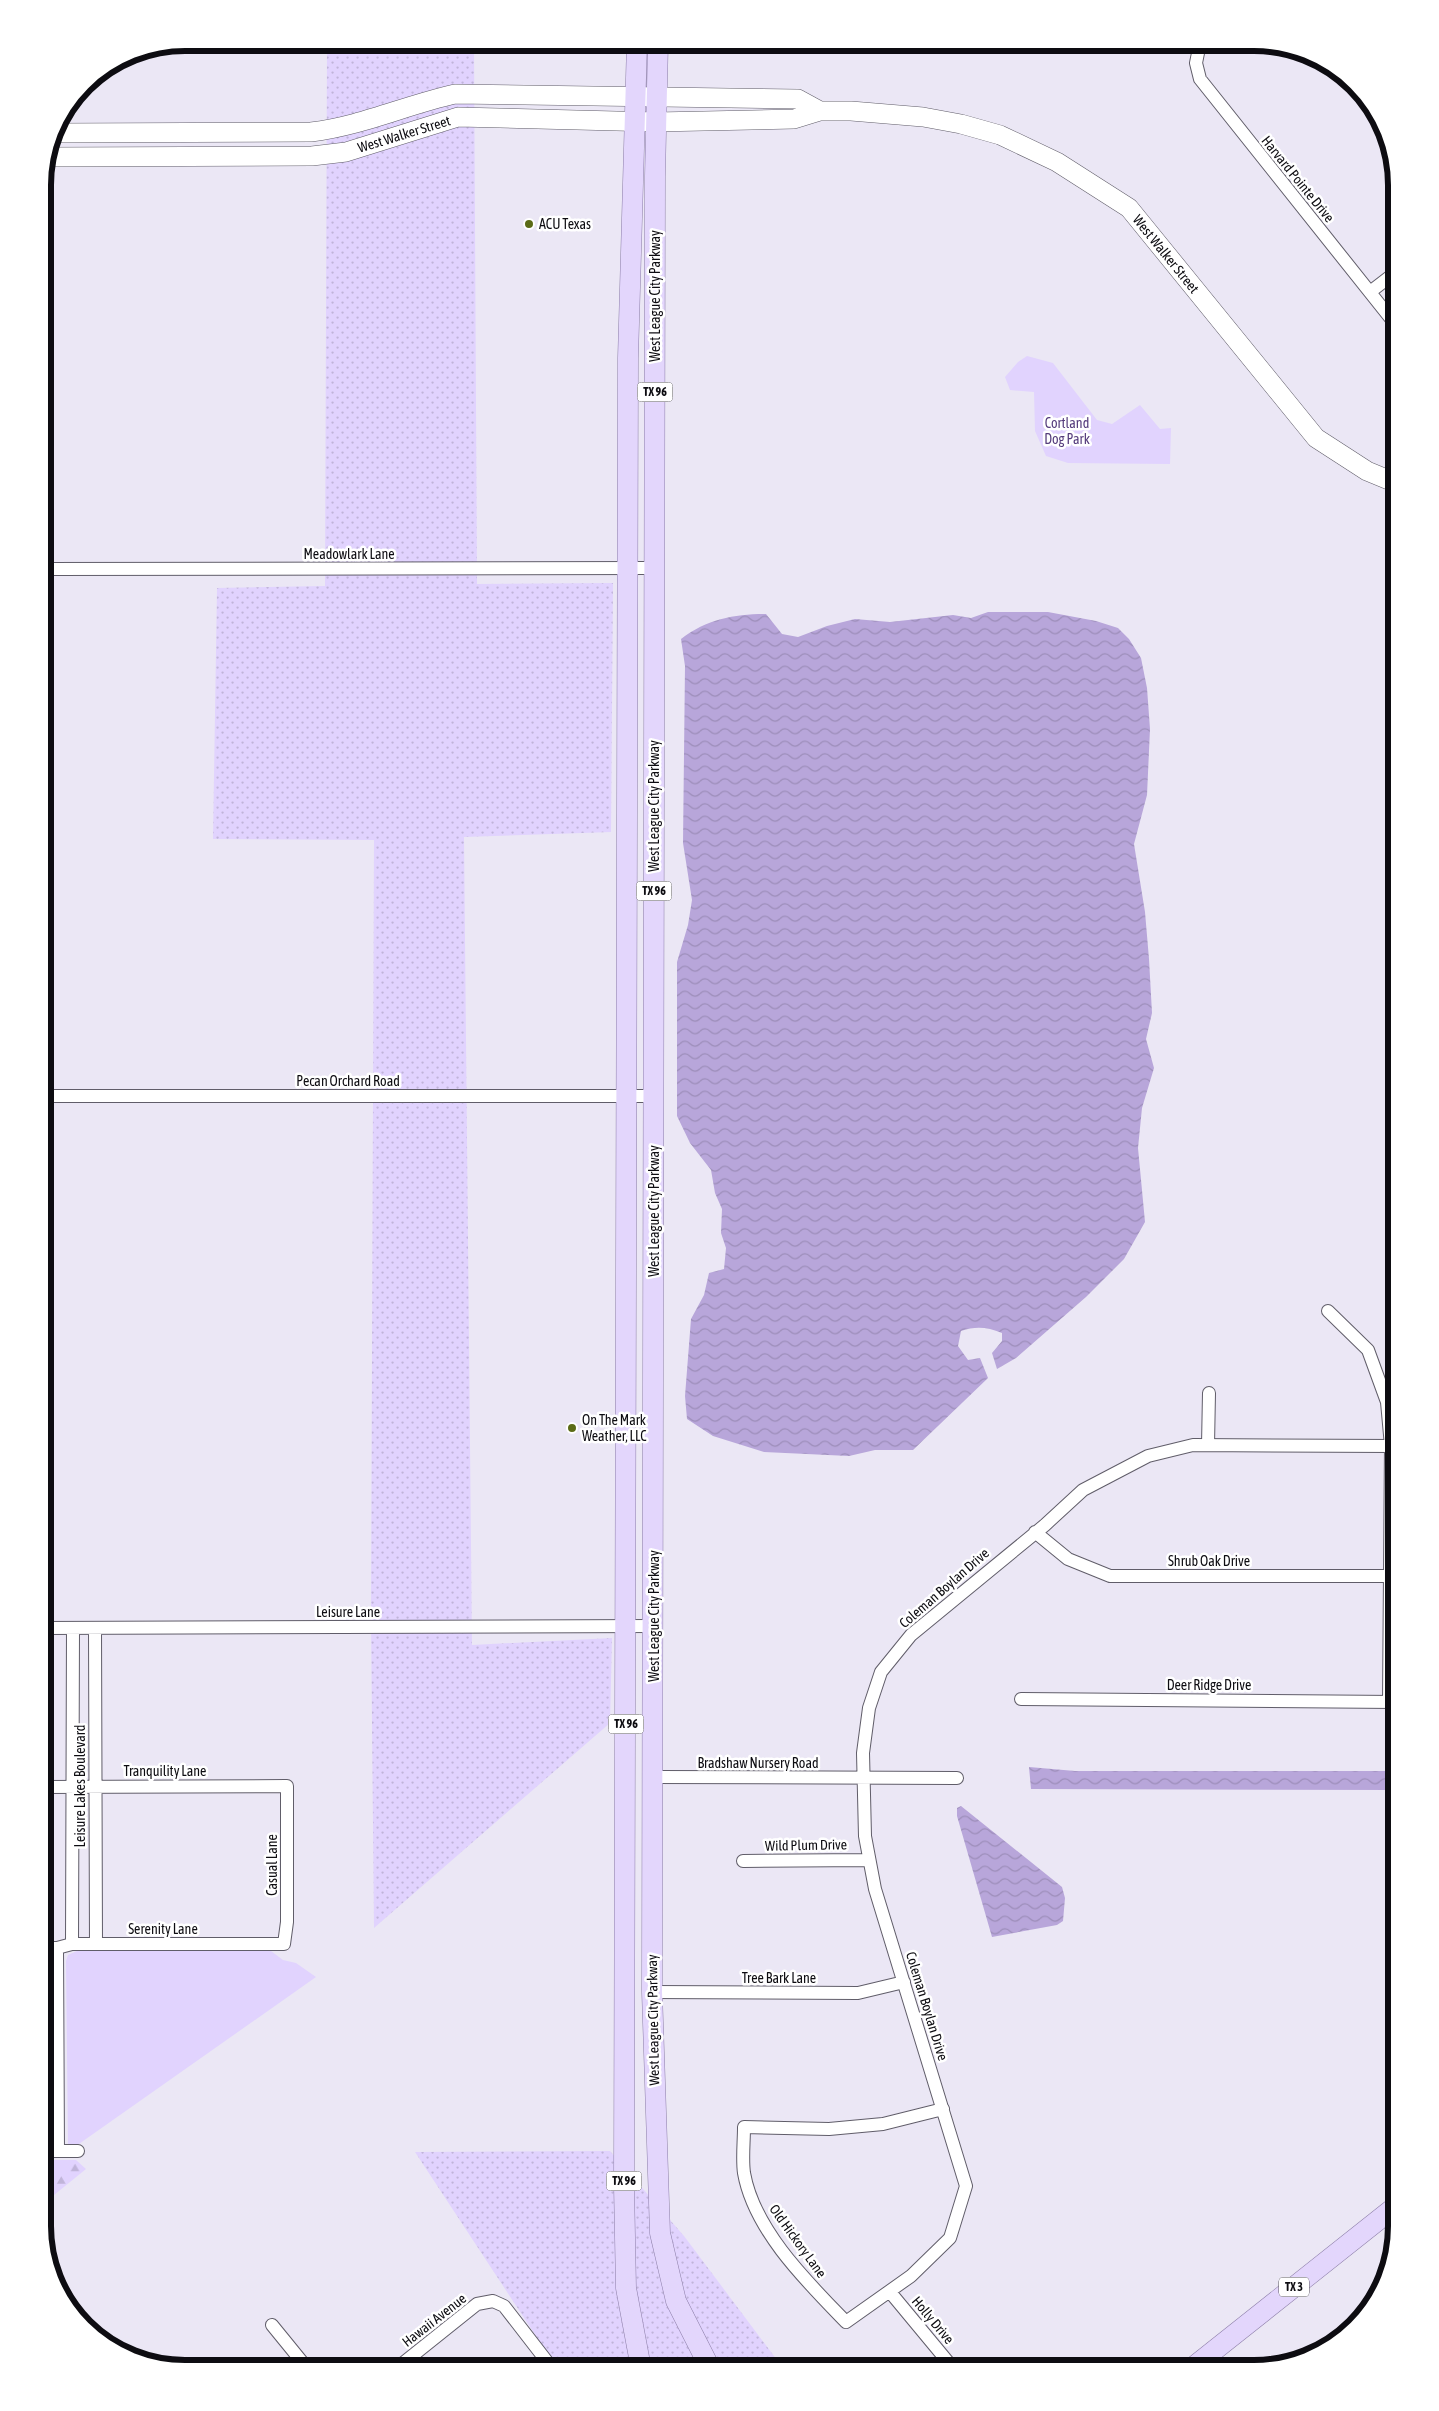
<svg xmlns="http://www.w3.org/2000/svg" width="1439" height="2411" font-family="'Asap Condensed',sans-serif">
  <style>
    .grass { fill: url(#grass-dots) }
    .forest { fill: url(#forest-firs) }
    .park { fill: #e1d3fe }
    .water { fill: url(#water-waves) }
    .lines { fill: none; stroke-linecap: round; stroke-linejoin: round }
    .street-casing { stroke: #605d69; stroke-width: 14 }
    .secondary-casing { stroke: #605d69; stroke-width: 20 }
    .primary-casing { stroke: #8c7ea8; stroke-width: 21 }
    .street { stroke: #fff; stroke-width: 12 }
    .secondary { stroke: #fff; stroke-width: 19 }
    .primary { stroke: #e3d6fc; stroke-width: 20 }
    .poi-dot { fill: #5b6b16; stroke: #fff; stroke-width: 2 }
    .labels { text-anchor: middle; stroke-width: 5; stroke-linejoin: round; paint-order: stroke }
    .shield { fill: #fff; stroke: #565558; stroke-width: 1 }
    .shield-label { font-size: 12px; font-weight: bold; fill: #0d0c11 }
    .street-label { font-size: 14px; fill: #0d0c11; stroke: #fff }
    .poi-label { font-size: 14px; fill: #0d0c11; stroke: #fff; text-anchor: start }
    .park-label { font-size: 14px; fill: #553c7c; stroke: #fff }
    .rim { fill: none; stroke: #0d0c11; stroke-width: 6 }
  </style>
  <defs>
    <pattern id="grass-dots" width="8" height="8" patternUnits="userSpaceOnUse" patternTransform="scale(1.25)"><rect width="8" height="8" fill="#e1d3fe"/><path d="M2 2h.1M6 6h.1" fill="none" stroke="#c0b4d9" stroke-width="1.8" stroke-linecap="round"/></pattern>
    <pattern id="forest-firs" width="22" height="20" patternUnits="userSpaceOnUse" patternTransform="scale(1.25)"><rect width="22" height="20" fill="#e1d3fe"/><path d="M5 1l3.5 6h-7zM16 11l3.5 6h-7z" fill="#c0b4d9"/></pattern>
    <pattern id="water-waves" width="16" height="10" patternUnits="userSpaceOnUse" patternTransform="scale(1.25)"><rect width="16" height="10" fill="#b8a6da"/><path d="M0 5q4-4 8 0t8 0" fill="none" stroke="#9d8eba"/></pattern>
  </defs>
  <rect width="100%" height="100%" fill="#ebe7f5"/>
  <path class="grass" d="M327 43H474L477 584 613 583 611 832 464 837 472 1645 612 1638 610 1723 374 1928 371 1618 374 840 213 839 217 588 325 586Z
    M610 2151 684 2236 783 2368H557L415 2152Z"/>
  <path class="forest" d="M43 2160H76L86 2169 43 2204Z"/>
  <path class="park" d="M1027 356 1053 363 1097 420 1112 424 1140 405 1160 429 1171 428 1170 464 1068 463 1046 456 1035 431 1034 392 1010 390 1005 377 1018 362Z
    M264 1950 271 1951 283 1960 296 1963 316 1977 76 2146H68L66 1961 68 1955 77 1951Z"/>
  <path class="water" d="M988 612H1048L1096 621 1118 628 1129 639 1141 658 1147 688 1150 729 1147 795 1134 844 1145 912 1149 959 1152 1013 1146 1039 1154 1068 1142 1108 1138 1148 1145 1222 1124 1259 1086 1297 1016 1358 997 1369 992 1353 1002 1341V1333C987 1327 976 1326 961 1331L958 1346 968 1360 980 1358 988 1378 913 1450H875L849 1456 764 1452 713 1436 687 1419 685 1396 691 1319 704 1295 709 1273 724 1269 726 1248 721 1233 722 1209 715 1193 711 1170 690 1143 677 1116V962L688 925 692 900 683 843 685 666 681 639C707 619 735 614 766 614L782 634 798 637 827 626 855 619 890 622 953 615 971 618Z
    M1029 1767 1075 1771H1396V1790L1031 1789Z
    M961 1806 1062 1887 1065 1898 1063 1921 1057 1925 992 1937 957 1816V1808Z"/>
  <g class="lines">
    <g class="street-casing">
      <path id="street" d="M1200 43 1196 63 1200 79 1396 325
        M1370 292 1396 272
        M43 569 654 568
        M43 1096H654
        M1328 1311 1368 1350 1387 1402 1391 1446 1389 1702
        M1208 1445 1209 1393
        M1035 1532 1068 1559 1110 1576H1396
        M43 1628 654 1626
        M95 1628 96 1944
        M1021 1699 1396 1702
        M654 1777 957 1778
        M743 1861 869 1860
        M72 1944 73 1628
        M43 1948H57L72 1944H284L287 1922V1786L43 1787
        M57 1948 58 2151
        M652 1992 858 1993 904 1982
        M943 2109 883 2124 829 2129 744 2127C744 2142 742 2159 744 2173 754 2230 807 2282 846 2322L911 2276 950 2238 966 2186 875 1889 865 1836 863 1753 869 1708 881 1672 911 1635 1045 1525 1083 1490 1148 1456 1193 1445 1396 1446
        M43 2151H78
        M890 2292 953 2368
        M272 2325 307 2368
        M397 2368 477 2304 493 2301 504 2306 552 2368
        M1004 2368 1009 2364"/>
    </g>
    <g class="secondary-casing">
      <path id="secondary" d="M53 133 311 132C361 126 406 105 455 94L798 99 820 111
        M47 157 312 156 346 152 458 117 656 122 794 119 820 111H851L923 117 961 124 1000 135 1057 162 1129 208 1316 438 1367 471 1396 483"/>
    </g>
    <g class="primary-casing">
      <path id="primary" d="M637 43 628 358 624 2186 626 2288 641 2368
        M658 43 655 176 652 1992 660 2233 676 2301 710 2368
        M1192 2368 1396 2206"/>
    </g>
    <use href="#street" class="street"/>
    <use href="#secondary" class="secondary"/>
    <use href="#primary" class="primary"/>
  </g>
  <g class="poi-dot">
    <circle cx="529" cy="224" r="5"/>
    <circle cx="572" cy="1428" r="5"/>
  </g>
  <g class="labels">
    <g class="shield">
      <rect x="637.5" y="382.5" width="35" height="19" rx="4"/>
      <rect x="636.5" y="881.5" width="35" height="19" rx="4"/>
      <rect x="608.5" y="1714.5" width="35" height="19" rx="4"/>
      <rect x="606.5" y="2171.5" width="35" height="19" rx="4"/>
      <rect x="1279" y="2277.5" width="30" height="19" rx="4"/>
    </g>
    <g class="shield-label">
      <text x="655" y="396">TX 96</text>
      <text x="654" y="895">TX 96</text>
      <text x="626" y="1728">TX 96</text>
      <text x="624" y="2185">TX 96</text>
      <text x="1294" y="2291">TX 3</text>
    </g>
    <g class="street-label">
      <text transform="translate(404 134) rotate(-17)" y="5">West Walker Street</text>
      <text transform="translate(1298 179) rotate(51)" y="5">Harvard Pointe Drive</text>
      <text transform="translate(1166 254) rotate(51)" y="5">West Walker Street</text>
      <text transform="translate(655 296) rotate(-90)" y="5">West League City Parkway</text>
      <text x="349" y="559">Meadowlark Lane</text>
      <text transform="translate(654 806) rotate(-90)" y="5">West League City Parkway</text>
      <text x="348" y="1086">Pecan Orchard Road</text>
      <text transform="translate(654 1211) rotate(-90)" y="5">West League City Parkway</text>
      <text x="1209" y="1566">Shrub Oak Drive</text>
      <text transform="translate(944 1588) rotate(-41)" y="5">Coleman Boylan Drive</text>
      <text x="348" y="1617">Leisure Lane</text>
      <text transform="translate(654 1616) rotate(-90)" y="5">West League City Parkway</text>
      <text x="1209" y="1690">Deer Ridge Drive</text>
      <text x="758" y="1768">Bradshaw Nursery Road</text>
      <text x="165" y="1776">Tranquility Lane</text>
      <text transform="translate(80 1786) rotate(-90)" y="5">Leisure Lakes Boulevard</text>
      <text transform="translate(806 1845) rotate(-1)" y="5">Wild Plum Drive</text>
      <text transform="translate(272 1865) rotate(-90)" y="5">Casual Lane</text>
      <text x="163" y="1934">Serenity Lane</text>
      <text x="779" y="1983">Tree Bark Lane</text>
      <text transform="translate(927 2006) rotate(73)" y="5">Coleman Boylan Drive</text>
      <text transform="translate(653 2020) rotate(-91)" y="5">West League City Parkway</text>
      <text transform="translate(798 2241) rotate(54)" y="5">Old Hickory Lane</text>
      <text transform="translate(434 2320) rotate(-38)" y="5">Hawaii Avenue</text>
      <text transform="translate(933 2320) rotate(50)" y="5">Holly Drive</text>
    </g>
    <g class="poi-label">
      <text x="539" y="229">ACU Texas</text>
      <text x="582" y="1425">On The Mark<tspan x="582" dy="16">Weather, LLC</tspan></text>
    </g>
    <g class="park-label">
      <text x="1067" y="428">Cortland<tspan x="1067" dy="16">Dog Park</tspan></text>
    </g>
  </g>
  <path d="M0 0H1439V2411H0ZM185 51H1254A134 134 0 0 1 1388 185V2226A134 134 0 0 1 1254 2360H185A134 134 0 0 1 51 2226V185A134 134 0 0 1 185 51Z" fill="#fff" fill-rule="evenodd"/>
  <path class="rim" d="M185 51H1254A134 134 0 0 1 1388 185V2226A134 134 0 0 1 1254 2360H185A134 134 0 0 1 51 2226V185A134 134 0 0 1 185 51Z"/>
</svg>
